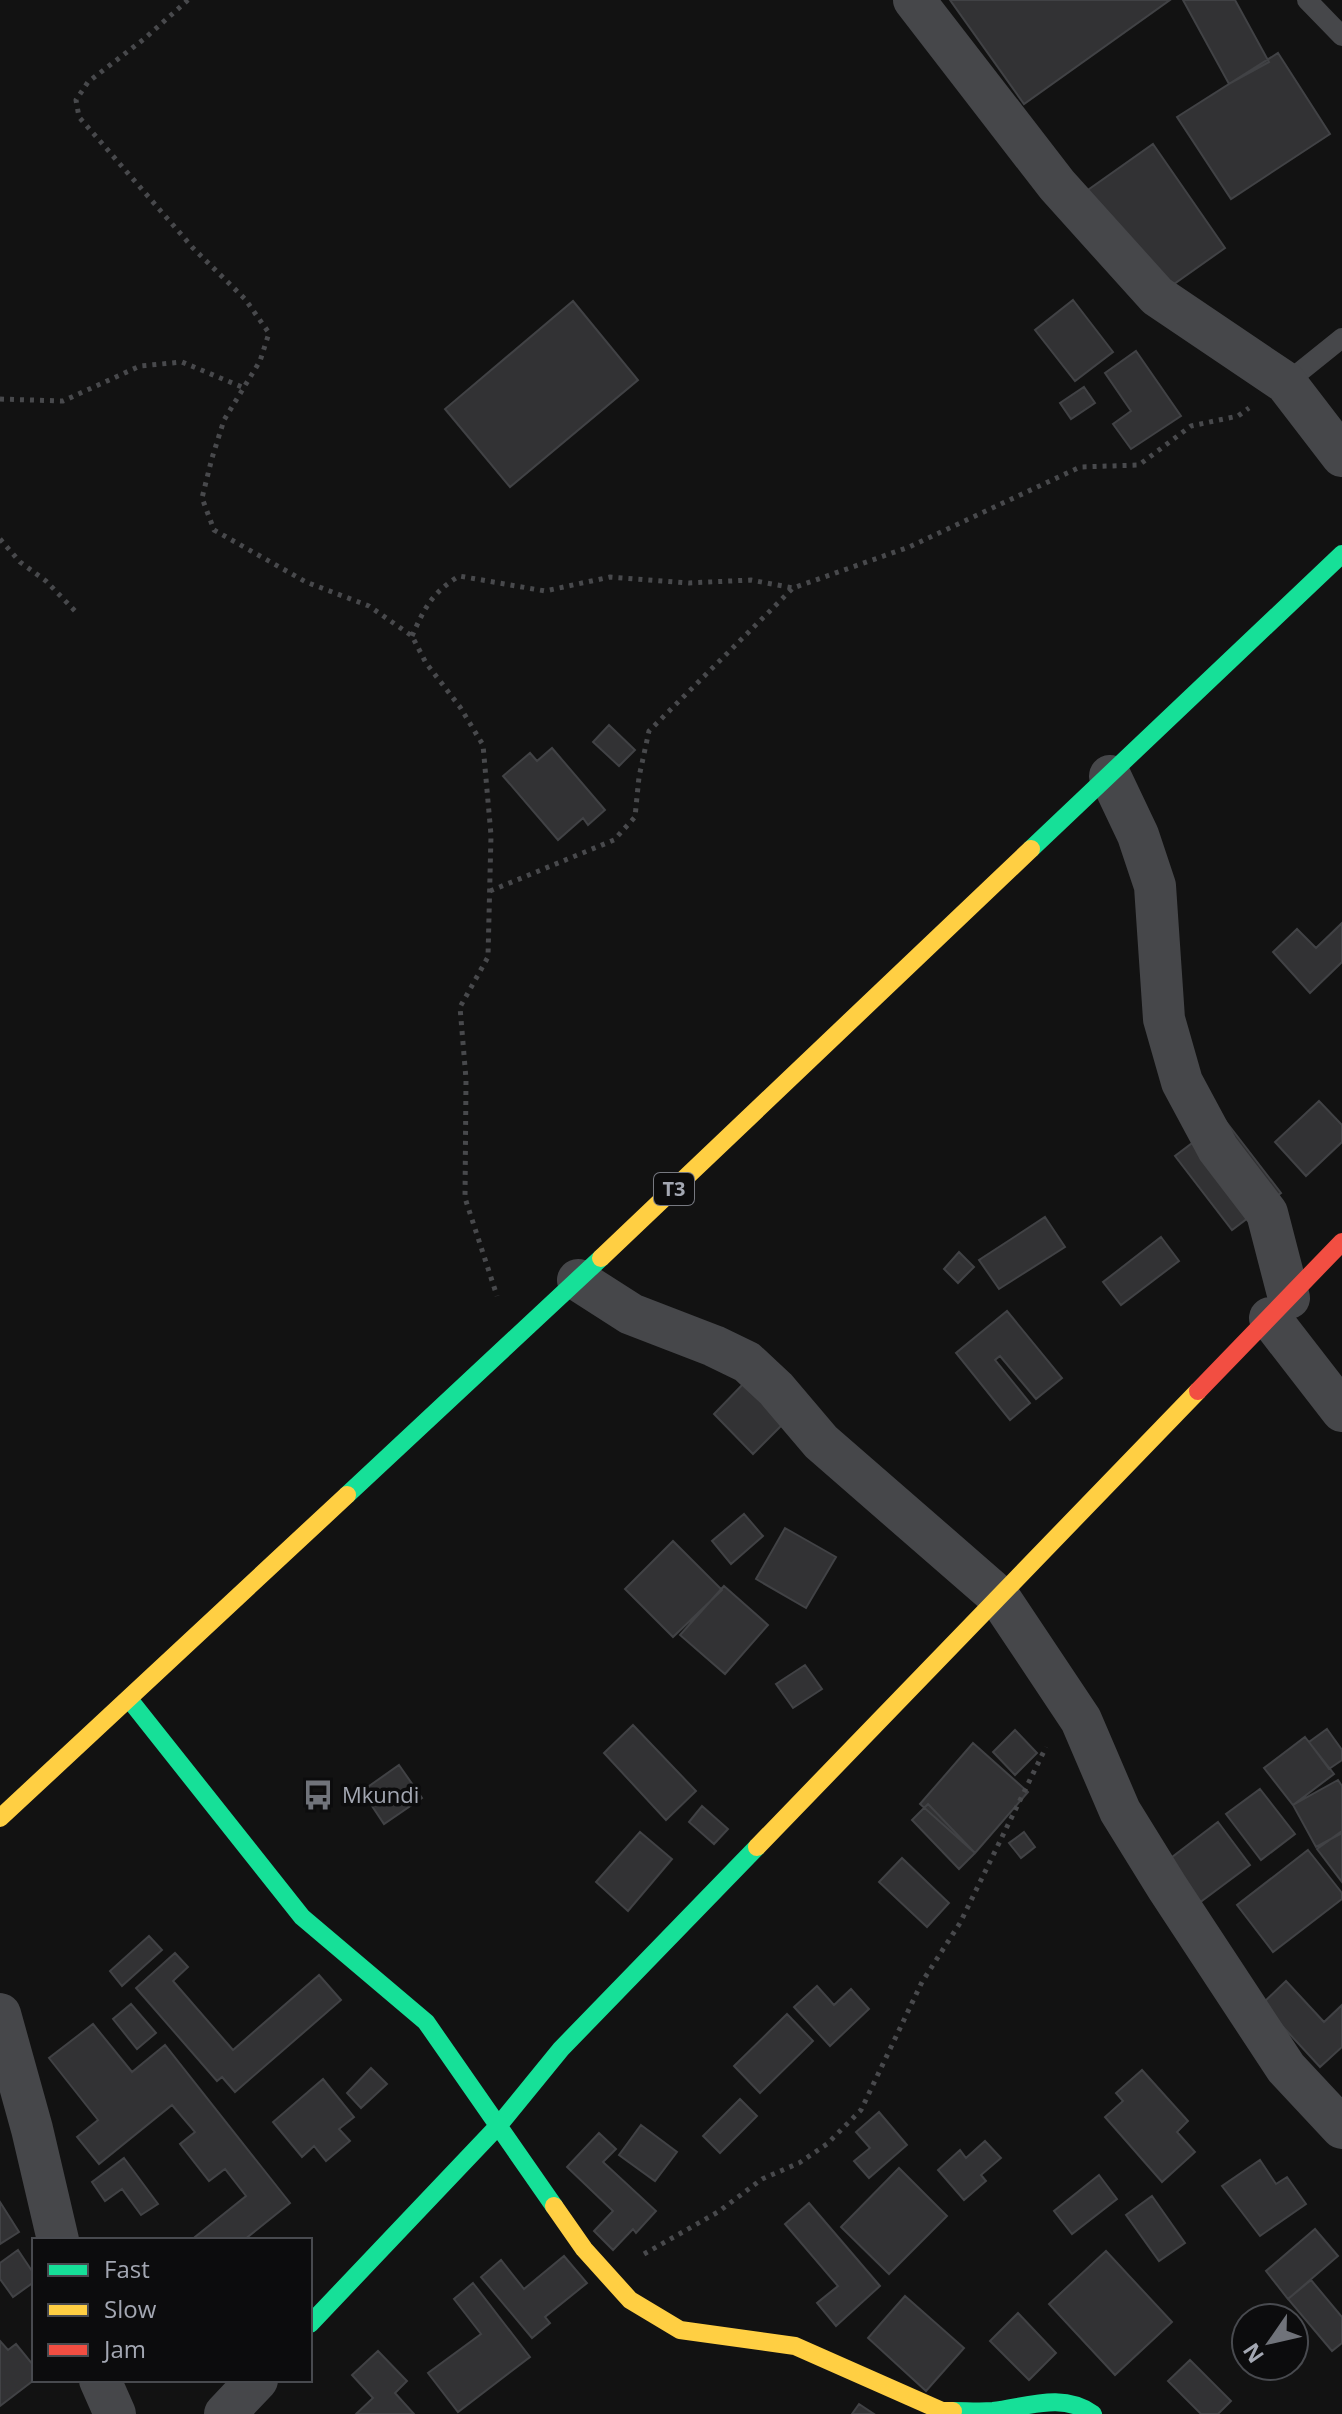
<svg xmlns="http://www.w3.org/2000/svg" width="1342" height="2414" font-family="'Open Sans',sans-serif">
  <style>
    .building { fill: #323234; stroke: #414245; stroke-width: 2 }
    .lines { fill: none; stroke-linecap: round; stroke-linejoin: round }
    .path { stroke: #48494c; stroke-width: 5; stroke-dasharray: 4 6; stroke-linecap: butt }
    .lane { stroke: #46474a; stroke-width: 20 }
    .street { stroke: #46474a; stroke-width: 42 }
    .fast { stroke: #16e098; stroke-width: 18 }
    .slow { stroke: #ffcf43; stroke-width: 18 }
    .jam { stroke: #f24e42; stroke-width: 18 }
    .labels { text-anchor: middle; stroke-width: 7; stroke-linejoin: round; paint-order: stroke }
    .shield { fill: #0c0c0d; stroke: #767880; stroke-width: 2 }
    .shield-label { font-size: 20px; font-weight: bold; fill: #a3a7b2 }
    .poi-label { font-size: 22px; fill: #a3a7b2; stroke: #0c0c0d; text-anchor: start }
  </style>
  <rect width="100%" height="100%" fill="#121212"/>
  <path class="building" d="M950 0H1170L1024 104Z
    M1183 0H1235L1269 62 1229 84Z
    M1278 53 1330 134 1231 199 1177 117Z
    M1153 144 1225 248 1157 296 1085 192Z
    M1073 300 1113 352 1075 381 1035 330Z
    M573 301 638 380 510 487 445 409Z
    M1136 351 1181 416 1131 449 1113 424 1131 411 1105 373Z
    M1084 387 1095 403 1071 419 1060 403Z
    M609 725 635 750 619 766 593 742Z
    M552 748 605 810 588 825 583 818 558 840 503 776 530 753 537 761Z
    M1342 923V962L1310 993 1273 952 1297 929 1316 948Z
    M1319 1101 1342 1125V1142L1306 1176 1275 1142Z
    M1224 1119 1281 1193 1232 1230 1175 1156Z
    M1045 1217 1065 1247 999 1289 979 1260Z
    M1161 1237 1179 1261 1121 1305 1103 1282Z
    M959 1252 974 1267 958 1283 944 1269Z
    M1007 1311 1062 1378 1036 1399 1000 1356 995 1360 1030 1403 1010 1420 956 1353Z
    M746 1381 786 1421 753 1454 714 1414Z
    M744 1514 763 1536 731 1564 712 1541Z
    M785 1528 836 1557 806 1608 756 1579Z
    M673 1541 722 1590 673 1637 625 1589Z
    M724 1586 768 1625 725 1674 680 1635Z
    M805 1665 822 1689 793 1708 776 1684Z
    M633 1725 696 1791 666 1820 604 1753Z
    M1327 1729 1342 1750V1760L1329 1769 1309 1742Z
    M1015 1730 1037 1753 1015 1775 993 1752Z
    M1305 1737 1334 1774 1293 1805 1264 1768Z
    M973 1743 1028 1792 975 1853 920 1804Z
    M399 1765 422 1798 384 1824 362 1791Z
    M1338 1780 1342 1786V1833L1316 1847 1293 1805Z
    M1260 1789 1295 1834 1261 1860 1226 1814Z
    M928 1804 975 1853 959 1869 912 1820Z
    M702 1806 728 1829 714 1844 689 1822Z
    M1218 1822 1250 1865 1195 1906 1163 1864Z
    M1342 1831V1882L1317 1849Z
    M640 1832 672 1859 628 1911 596 1882Z
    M1024 1832 1035 1847 1021 1858 1009 1843Z
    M1308 1850 1342 1893V1899L1273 1952 1237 1905Z
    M902 1858 949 1903 927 1927 879 1882Z
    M149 1936 162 1950 122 1986 110 1971Z
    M175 1953 188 1967 173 1981 233 2050 319 1975 341 2000 235 2092 222 2077 217 2081 136 1988Z
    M1286 1981 1324 2022 1342 2005V2047L1320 2067 1262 2004Z
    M817 1986 834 2005 851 1989 869 2009 830 2046 794 2007Z
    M131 2004 156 2033 137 2049 113 2019Z
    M787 2014 813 2041 760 2093 734 2066Z
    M93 2024 132 2072 165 2045 290 2203 244 2240H197L195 2237 246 2196 225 2169 209 2181 180 2144 195 2132 172 2105 99 2164 77 2137 98 2120 49 2058Z
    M371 2068 387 2084 361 2108 347 2093Z
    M1142 2070 1188 2121 1177 2132 1195 2152 1162 2182 1105 2117 1123 2101 1116 2093Z
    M323 2079 354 2117 339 2129 350 2141 326 2161 314 2146 302 2157 273 2122Z
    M740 2099 757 2116 720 2153 703 2136Z
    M879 2112 907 2145 869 2178 854 2161 870 2148 856 2132Z
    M641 2125 677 2152 655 2181 619 2155Z
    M599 2133 616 2149 603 2162 656 2211 636 2233 633 2229 613 2250 594 2231 613 2211 567 2167Z
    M985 2141 1001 2158 981 2175 986 2181 964 2200 938 2170 960 2150 966 2158Z
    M124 2158 158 2204 141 2215 122 2189 105 2201 92 2182Z
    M1260 2160 1276 2184 1287 2177 1306 2204 1260 2236 1222 2186Z
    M899 2168 947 2216 889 2274 841 2227Z
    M1099 2175 1117 2199 1072 2234 1054 2211Z
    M1152 2196 1185 2243 1159 2261 1126 2215Z
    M0 2202 19 2232 0 2244Z
    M809 2203 880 2286 836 2326 817 2303 838 2286 785 2224Z
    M1315 2229 1338 2256 1288 2299 1266 2271Z
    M18 2250 34 2274V2282L13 2297 0 2279V2263Z
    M1106 2251 1172 2322 1115 2375 1049 2304Z
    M564 2256 587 2283 545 2317 550 2323 532 2338 481 2277 501 2260 524 2289Z
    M1311 2280 1342 2317V2343L1332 2351 1288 2299Z
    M473 2283 530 2357 458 2412 428 2373 481 2334 454 2299Z
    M905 2296 964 2348 926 2391 868 2338Z
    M1018 2313 1056 2353 1029 2380 990 2341Z
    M0 2341 8 2350 16 2344 34 2366V2380L0 2406Z
    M378 2351 407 2381 395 2393 414 2414H356L373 2398 352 2375Z
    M1190 2360 1231 2401 1218 2414H1201L1168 2381Z
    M859 2404 874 2414H852Z"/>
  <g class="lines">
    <path class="path" d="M188 0 144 39 88 82 76 100 79 117 193 248 245 299 269 333 260 361 224 420 212 458 202 498 214 530 306 582 369 606 412 636 426 663 460 707 483 745 491 835 488 957 460 1007 466 1079 465 1198 497 1296
      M0 399 63 401 140 366 182 362 242 387
      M0 539 20 562 46 581 77 613
      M412 636C425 607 432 593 459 576L545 591 610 577 689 583 751 580 793 588 909 547 1080 467 1139 465 1191 426 1238 416 1249 408
      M490 891 614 840 635 817 639 777 649 731 792 589
      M644 2254 718 2212 762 2179 799 2163 827 2144 861 2110 922 1982 960 1923 1046 1747"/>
    <path class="lane" d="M1307 0 1342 36
      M1286 383 1342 338"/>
    <path class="street" d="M914 0 1057 185 1157 296 1286 383 1342 456
      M1110 776 1138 835 1155 886 1164 1019 1182 1082 1218 1149 1267 1213 1289 1298
      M578 1280 631 1314 714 1346 747 1362 776 1389 821 1442 999 1597 1081 1720 1120 1811 1167 1887 1286 2068 1342 2128
      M1270 1318 1342 1411
      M0 2014 32 2129 58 2240
      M100 2380 115 2414
      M225 2414 257 2380"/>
    <path class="fast" d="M1031 849 1342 554
      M347 1495 601 1258
      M129 1699 302 1917 426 2022 554 2206
      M310 2324 499 2125 561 2049 757 1847
      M953 2411C966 2411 980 2412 993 2411 1027 2407 1062 2392 1093 2414"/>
    <path class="slow" d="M601 1258 1031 849
      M0 1818 347 1495
      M757 1847 1198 1391
      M554 2206 584 2249 630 2300 680 2330 795 2346 942 2411H953"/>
    <path class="jam" d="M1198 1391 1342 1242"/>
  </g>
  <defs>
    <g id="bus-bare" transform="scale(2.4)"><path d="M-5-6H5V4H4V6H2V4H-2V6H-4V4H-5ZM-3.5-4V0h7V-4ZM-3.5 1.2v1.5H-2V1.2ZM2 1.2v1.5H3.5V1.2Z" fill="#70737a" stroke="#0c0c0d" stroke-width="2.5" paint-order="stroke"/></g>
  </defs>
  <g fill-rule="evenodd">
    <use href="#bus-bare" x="318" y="1795"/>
  </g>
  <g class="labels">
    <rect class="shield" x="654" y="1173" width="40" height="32" rx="6"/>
    <g class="shield-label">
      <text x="674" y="1196">T3</text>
    </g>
    <g class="poi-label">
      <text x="342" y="1803">Mkundi</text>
    </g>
  </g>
  <rect x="32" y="2238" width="280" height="144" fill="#0c0c0d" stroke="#484a4f" stroke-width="2"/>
  <rect x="48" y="2264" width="40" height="12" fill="#16e098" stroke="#484a4f" stroke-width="2"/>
  <text x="104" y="2278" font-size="24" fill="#a3a7b2">Fast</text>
  <rect x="48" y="2304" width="40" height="12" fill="#ffcf43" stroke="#484a4f" stroke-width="2"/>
  <text x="104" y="2318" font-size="24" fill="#a3a7b2">Slow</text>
  <rect x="48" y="2344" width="40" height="12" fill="#f24e42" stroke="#484a4f" stroke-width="2"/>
  <text x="104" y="2358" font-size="24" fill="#a3a7b2">Jam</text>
  <g transform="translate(1270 2342) rotate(236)"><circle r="38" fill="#0c0c0d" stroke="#484a4f" stroke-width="2"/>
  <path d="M0-6L14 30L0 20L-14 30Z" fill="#70737a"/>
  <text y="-12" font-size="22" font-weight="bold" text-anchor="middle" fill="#a3a7b2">N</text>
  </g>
</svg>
